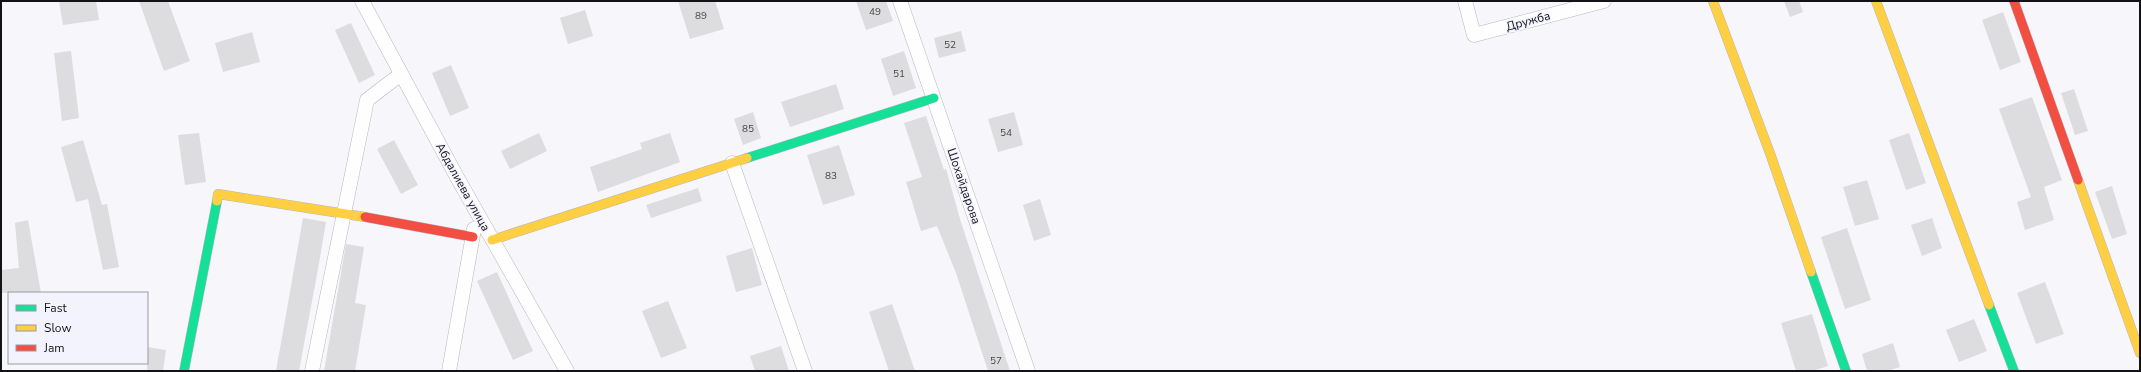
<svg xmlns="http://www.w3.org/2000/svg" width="2141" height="372" font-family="'Nunito Sans',sans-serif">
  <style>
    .building { fill: #dddde0 }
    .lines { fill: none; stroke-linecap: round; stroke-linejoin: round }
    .street-casing { stroke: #b8b8bc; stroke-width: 15 }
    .fast-casing { stroke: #b8b8bc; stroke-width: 10 }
    .slow-casing { stroke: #b8b8bc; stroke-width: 10 }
    .jam-casing { stroke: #b8b8bc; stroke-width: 10 }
    .street { stroke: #fefefe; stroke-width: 14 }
    .fast { stroke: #16e098; stroke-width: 9 }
    .slow { stroke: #ffcf43; stroke-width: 9 }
    .jam { stroke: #f24e42; stroke-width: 9 }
    .labels { text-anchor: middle; stroke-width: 3; stroke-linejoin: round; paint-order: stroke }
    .number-label { font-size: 10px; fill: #46464a }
    .street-label { font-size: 12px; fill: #131216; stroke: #f3f3fe }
  </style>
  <rect width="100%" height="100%" fill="#f6f6fb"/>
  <path class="building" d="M59 1H96L99 20 63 25Z
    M139 1H168L190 61 164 71Z
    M678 1H715L724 29 690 39Z
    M856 1H886L893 21 866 30Z
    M1784 1H1799L1803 12 1790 17Z
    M585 10 593 36 568 44 560 18Z
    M2003 12 2021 62 2000 70 1982 20Z
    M351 23 375 75 359 83 335 30Z
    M961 31 966 51 939 58 934 38Z
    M252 32 260 62 223 72 215 43Z
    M71 51 79 118 62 121 54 53Z
    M904 51 916 88 893 96 881 59Z
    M451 65 469 108 450 116 432 73Z
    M836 84 844 109 790 127 781 102Z
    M2074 89 2088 131 2075 135 2061 93Z
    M2032 97 2062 180 2044 187 2054 220 2025 230 2017 202 2031 197 1999 109Z
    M753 112 761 138 743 145 734 119Z
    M1014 112 1023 145 998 152 988 119Z
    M926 116 944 170 946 169 960 219 1010 371H988L956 273 937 226 921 231 906 182 922 177 904 123Z
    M199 133 206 182 185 185 178 135Z
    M539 133 547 151 510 169 501 151Z
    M670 133 680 162 598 192 590 167 642 149 640 143Z
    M1909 133 1926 183 1906 190 1889 140Z
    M83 140 102 205 107 204 119 267 103 270 88 199 76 202 61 147Z
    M394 140 418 185 401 194 377 149Z
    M839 145 855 195 823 205 807 155Z
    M1867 180 1879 219 1855 226 1843 187Z
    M2112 186 2127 234 2112 239 2095 192Z
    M698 188 702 201 651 218 646 205Z
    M1040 199 1051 235 1034 241 1023 205Z
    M303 218 326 222 318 269 299 371H276Z
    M1932 218 1942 248 1922 256 1911 225Z
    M28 220 41 293H1V270L19 268 15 223Z
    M1847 228 1871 300 1845 309 1821 237Z
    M346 244 364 247 355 303 366 305 355 371H324Z
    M752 248 762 285 736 292 726 256Z
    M497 272 533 351 513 360 477 281Z
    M2045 282 2064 334 2036 344 2017 293Z
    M668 301 687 348 661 358 642 311Z
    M892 304 915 371H889L869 312Z
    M1812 314 1828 366 1813 371H1796L1781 323Z
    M1974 319 1987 351 1959 362 1946 330Z
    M1893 343 1900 367 1887 371H1867L1862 354Z
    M781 346 789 371H755L750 356Z
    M147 347 166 350 163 371H147Z"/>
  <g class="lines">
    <g class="street-casing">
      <path id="street" d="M362 1 458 179 567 371
        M900 1 1028 371
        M1465 1 1474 35 1604 1
        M732 163 805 371
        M312 371 367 100 401 74
        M449 371 474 229"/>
    </g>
    <g class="fast-casing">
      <path id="fast" d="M747 158 934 98
        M1811 272 1846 371
        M1989 305 2014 371
        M184 371 217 201"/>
    </g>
    <g class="slow-casing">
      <path id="slow" d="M1713 1 1771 156 1811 272
        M1876 1 1989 305
        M2078 180 2140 353
        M217 201 218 194 365 217
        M492 240 747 158"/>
    </g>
    <g class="jam-casing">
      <path id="jam" d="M2014 1 2078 180
        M365 217 473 237"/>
    </g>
    <use href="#street" class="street"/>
    <use href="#fast" class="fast"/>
    <use href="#slow" class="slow"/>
    <use href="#jam" class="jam"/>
  </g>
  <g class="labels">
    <g class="number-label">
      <text x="875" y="15">49</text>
      <text x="701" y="19">89</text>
      <text x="950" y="48">52</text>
      <text x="899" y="77">51</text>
      <text x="748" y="132">85</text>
      <text x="1006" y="136">54</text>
      <text x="831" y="179">83</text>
      <text x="996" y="364">57</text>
    </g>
    <g class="street-label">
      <text transform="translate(1528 21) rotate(-15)" y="4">Дружба</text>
      <text transform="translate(964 186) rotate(71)" y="4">Шохайдарова</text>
      <text transform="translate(463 187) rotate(61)" y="4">Абдалиева улица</text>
    </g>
  </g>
  <rect width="2141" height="372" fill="none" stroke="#131216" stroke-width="4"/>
  <rect x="8" y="292" width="140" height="72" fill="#f3f3fe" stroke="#9999a1"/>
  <rect x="16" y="305" width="20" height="6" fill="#16e098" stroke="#9999a1"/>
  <text x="44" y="312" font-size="12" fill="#131216">Fast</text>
  <rect x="16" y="325" width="20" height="6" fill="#ffcf43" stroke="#9999a1"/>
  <text x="44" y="332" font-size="12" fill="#131216">Slow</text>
  <rect x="16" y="345" width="20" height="6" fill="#f24e42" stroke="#9999a1"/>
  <text x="44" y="352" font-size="12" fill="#131216">Jam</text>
</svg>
